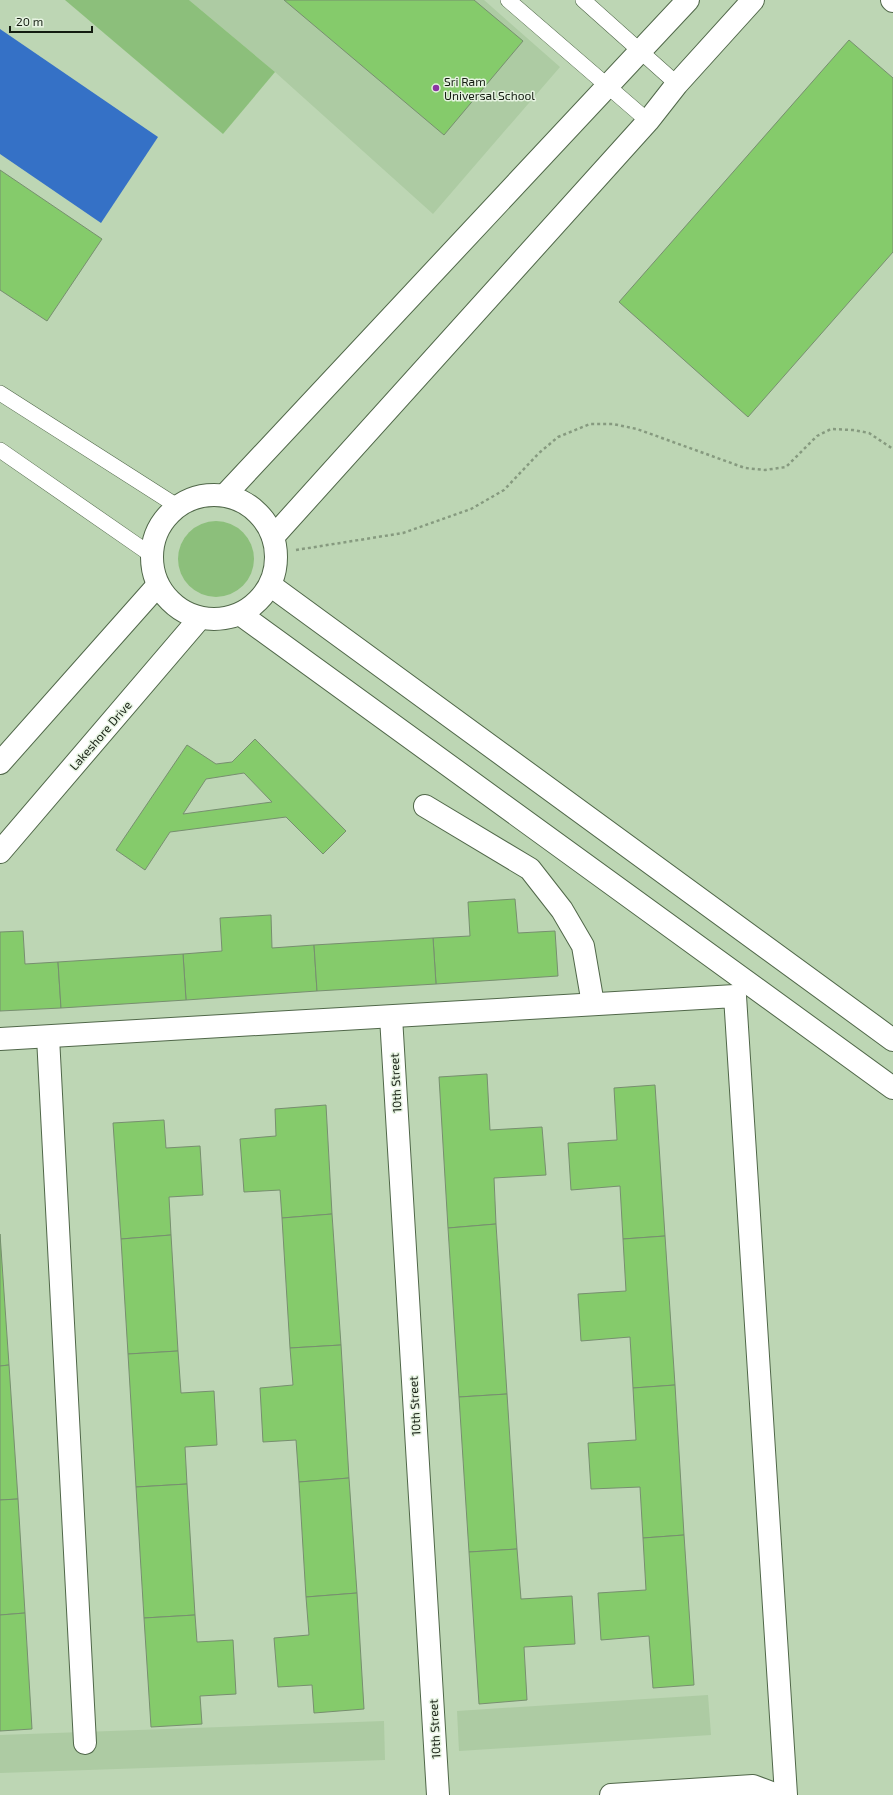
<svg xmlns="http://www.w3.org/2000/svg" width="893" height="1795" font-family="'Exo 2',sans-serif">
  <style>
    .built { fill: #adcba3 }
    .green { fill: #8cbf7b }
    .water { fill: #3571c6 }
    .building { fill: #85cb6b; stroke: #778f6f; fill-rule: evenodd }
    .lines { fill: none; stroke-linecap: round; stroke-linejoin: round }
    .lane-casing { stroke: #506749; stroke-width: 16 }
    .street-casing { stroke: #506749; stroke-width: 24 }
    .secondary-casing { stroke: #506749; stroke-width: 24 }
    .path { stroke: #869a7f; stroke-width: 2.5; stroke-dasharray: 3 3; stroke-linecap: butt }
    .lane { stroke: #fff; stroke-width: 15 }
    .street { stroke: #fff; stroke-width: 22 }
    .secondary { stroke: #fff; stroke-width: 22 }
    .poi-dot { fill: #8b35a3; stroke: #e6f3e1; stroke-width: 1.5 }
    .labels { text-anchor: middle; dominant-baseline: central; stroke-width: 3; stroke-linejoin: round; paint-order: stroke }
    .poi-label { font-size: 12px; fill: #131c10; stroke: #e6f3e1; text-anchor: start }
    .street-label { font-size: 12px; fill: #131c10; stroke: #e6f3e1 }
  </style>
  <rect width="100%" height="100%" fill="#bdd6b4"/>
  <g class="built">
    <path d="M189 0H484L560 67 433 214 275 72Z"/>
    <path d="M708 1695 711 1735 459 1751 457 1711Z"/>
    <path d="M384 1721 385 1760 0 1773V1735Z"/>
  </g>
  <g class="green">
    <path d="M65 0H189L275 72 223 134Z"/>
    <circle cx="216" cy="559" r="38"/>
  </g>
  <path class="water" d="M0 29 158 137 101 223 0 154Z"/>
  <g class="building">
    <path d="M284 0H474L523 41 444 135Z"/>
    <path d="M849 40 893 78V252L748 417 619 302Z"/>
    <path d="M0 170 102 239 47 321 0 290Z"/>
    <path d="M255 739 346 831 323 854 286 817 170 832 145 870 116 850 187 745 216 764 232 762ZM244 773 272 802 183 814 206 779Z"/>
    <path d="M515 899 518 933 555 931 558 976 436 984 433 938 470 936 468 902Z"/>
    <path d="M271 915 272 948 314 945 317 991 186 1000 183 954 222 951 220 918Z"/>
    <path d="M23 931 25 964 58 962 61 1008 0 1011V932Z"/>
    <path d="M433 938 436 984 317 991 314 945Z"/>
    <path d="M183 954 186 1000 61 1008 58 962Z"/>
    <path d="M487 1074 490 1130 542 1127 546 1175 494 1178 496 1224 448 1228 439 1077Z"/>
    <path d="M655 1085 665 1236 623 1239 620 1186 571 1190 568 1143 617 1140 614 1088Z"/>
    <path d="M326 1105 332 1214 282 1218 280 1190 244 1192 240 1139 276 1136 275 1109Z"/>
    <path d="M164 1120 166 1148 200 1146 203 1195 169 1197 171 1235 121 1239 113 1123Z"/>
    <path d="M332 1214 341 1345 290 1348 282 1218Z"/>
    <path d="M496 1224 507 1394 459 1397 448 1228Z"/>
    <path d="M0 1234 9 1365 0 1366Z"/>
    <path d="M171 1235 178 1351 128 1354 121 1239Z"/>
    <path d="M665 1236 675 1385 633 1388 630 1337 581 1341 578 1294 626 1291 623 1239Z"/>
    <path d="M341 1345 349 1478 299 1482 296 1440 263 1442 260 1388 293 1385 290 1348Z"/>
    <path d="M178 1351 181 1393 214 1391 217 1445 185 1447 187 1484 136 1487 128 1354Z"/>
    <path d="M9 1365 18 1499 0 1500V1366Z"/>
    <path d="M675 1385 684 1535 643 1538 640 1487 591 1489 588 1443 636 1440 633 1388Z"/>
    <path d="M507 1394 517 1549 469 1552 459 1397Z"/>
    <path d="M349 1478 357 1593 306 1597 299 1482Z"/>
    <path d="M187 1484 195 1615 144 1618 136 1487Z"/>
    <path d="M18 1499 25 1613 0 1615V1500Z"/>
    <path d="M684 1535 694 1685 653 1688 649 1636 601 1640 598 1593 646 1590 643 1538Z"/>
    <path d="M517 1549 521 1599 572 1596 575 1644 524 1647 527 1700 479 1704 469 1552Z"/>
    <path d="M357 1593 364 1709 314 1713 312 1685 278 1687 274 1638 309 1635 306 1597Z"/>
    <path d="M25 1613 32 1729 0 1731V1615Z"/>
    <path d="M195 1615 197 1642 233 1640 236 1694 200 1696 202 1724 151 1727 144 1618Z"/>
  </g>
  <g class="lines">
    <defs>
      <g id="lane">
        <path d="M508 0 648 121"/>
        <path d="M583 0 677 84"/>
        <path d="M0 393 177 506"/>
        <path d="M0 450 150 554"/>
      </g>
      <g id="street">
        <path d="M892 0 893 1"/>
        <path d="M270 585 893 1040"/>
        <path d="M240 614 893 1088"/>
        <path d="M425 806 530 869 562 910 583 946 593 1004"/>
        <path d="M391 1017 438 1795"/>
        <path d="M48 1037 85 1743"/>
        <path d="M0 1039 735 996 786 1795"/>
        <path d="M611 1795 753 1786 777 1795"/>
      </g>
      <g id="secondary">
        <circle cx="214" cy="557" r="62"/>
        <path d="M225 495 688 0"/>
        <path d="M273 537 648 121 677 84 753 0"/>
        <path d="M0 763 158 585"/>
        <path d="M0 852 200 618"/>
      </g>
    </defs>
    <use href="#lane" class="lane-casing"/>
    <use href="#street" class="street-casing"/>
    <use href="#secondary" class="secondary-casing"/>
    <path class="path" d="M296 550 403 533 471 509 504 490 539 453 558 437 590 424H613L637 429 745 468 765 470 786 467 817 436 831 429 853 430 869 433 893 449"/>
    <use href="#lane" class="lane"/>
    <use href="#street" class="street"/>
    <use href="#secondary" class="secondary"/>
  </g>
  <circle class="poi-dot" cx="436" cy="88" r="4"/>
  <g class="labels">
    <g class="poi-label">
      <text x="444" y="81">Sri Ram<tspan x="444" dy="14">Universal School</tspan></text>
    </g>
    <g class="street-label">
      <text transform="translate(100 735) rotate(-49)">Lakeshore Drive</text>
      <text transform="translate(395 1083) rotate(-93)">10th Street</text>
      <text transform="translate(414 1406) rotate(-93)">10th Street</text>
      <text transform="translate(434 1729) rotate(-93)">10th Street</text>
    </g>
  </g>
  <path d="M10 26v6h82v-6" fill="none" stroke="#131c10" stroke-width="2"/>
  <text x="16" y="26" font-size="12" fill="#131c10" stroke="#e6f3e1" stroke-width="3" paint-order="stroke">20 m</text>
</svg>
